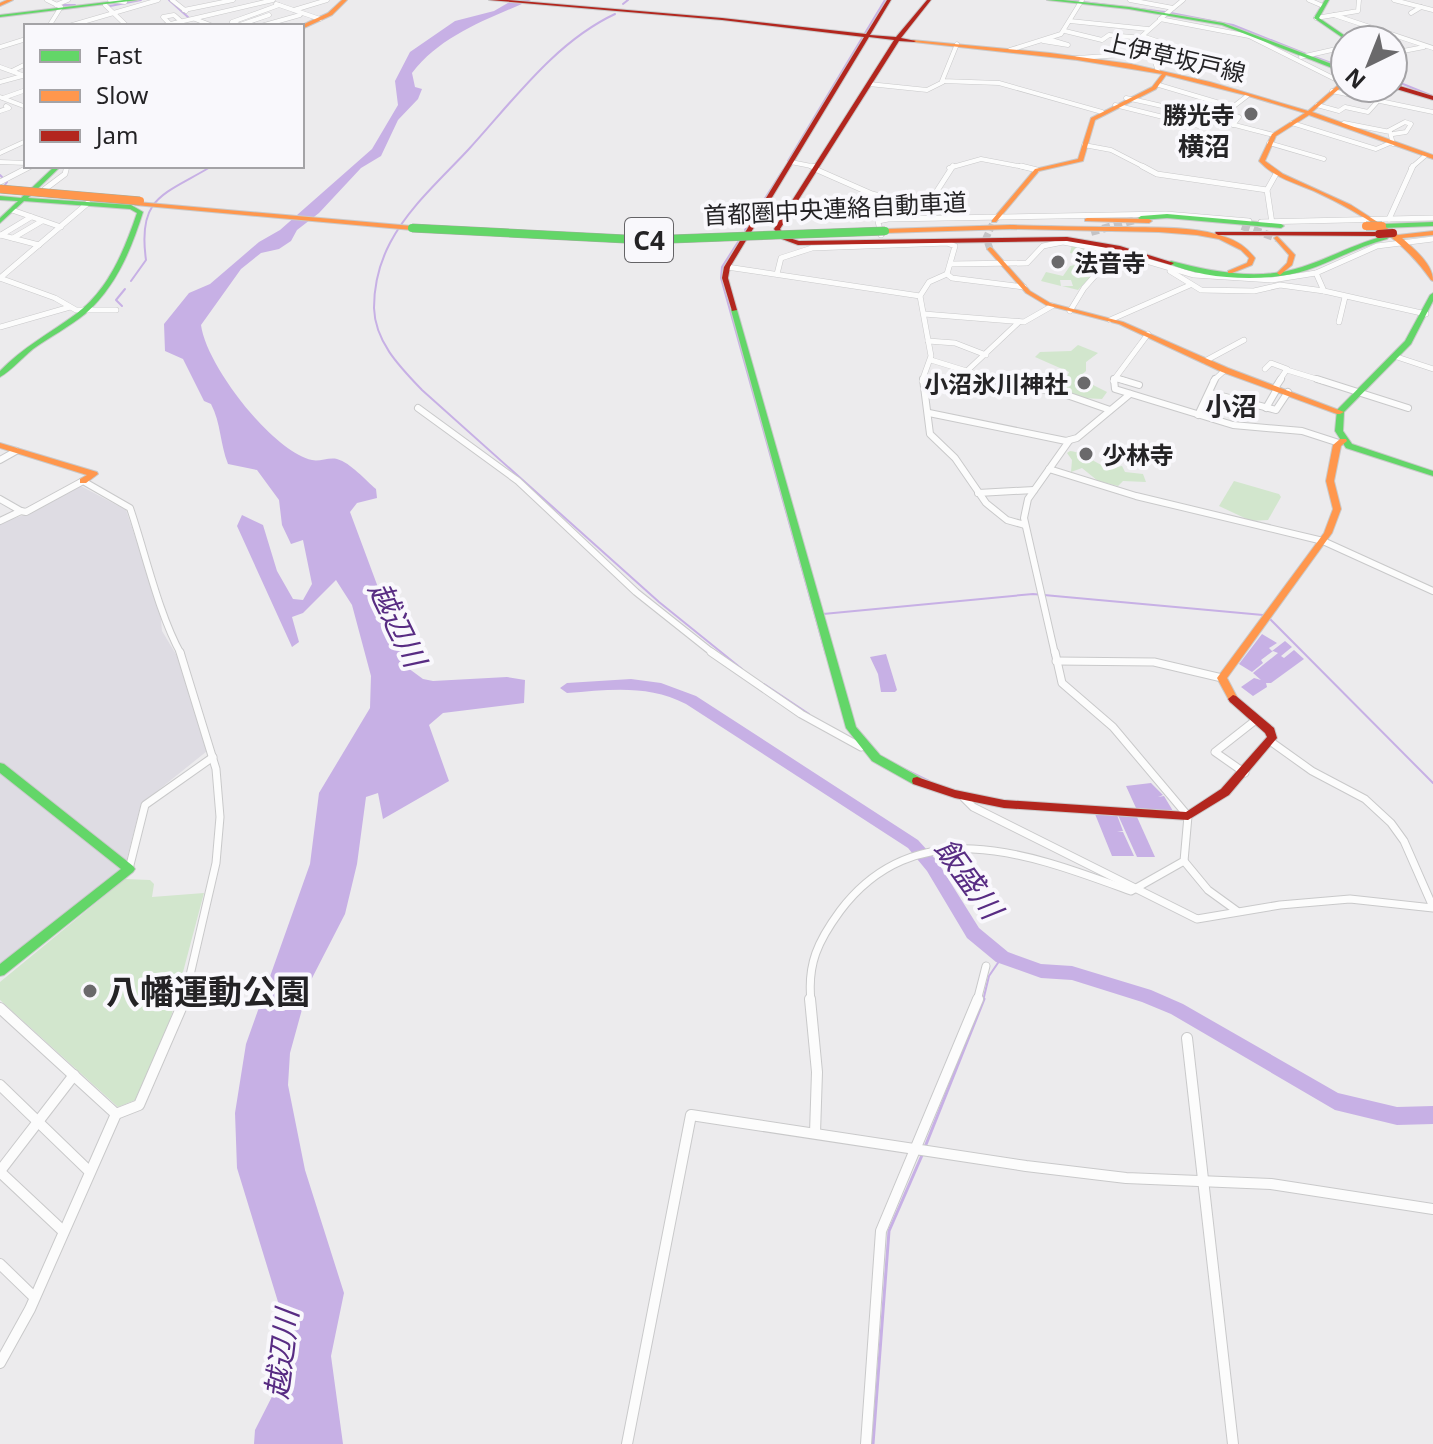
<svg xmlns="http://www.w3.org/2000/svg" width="1433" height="1444" font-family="'Noto Sans','Noto Sans JP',sans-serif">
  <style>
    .built { fill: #dedce3 }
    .green { fill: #d2e6cd }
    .water { fill: #c7b0e5 }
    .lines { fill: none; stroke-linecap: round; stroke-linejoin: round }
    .stream-far1 { stroke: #c7b0e5; stroke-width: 2 }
    .stream { stroke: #c7b0e5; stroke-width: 3 }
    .river { fill: #c7b0e5; fill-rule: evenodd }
    .secondary-tunnel { stroke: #c4c3c5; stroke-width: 7; stroke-dasharray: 7 3; stroke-linecap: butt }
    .highway-tunnel { stroke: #c4c3c5; stroke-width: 8; stroke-dasharray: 8 4; stroke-linecap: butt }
    .street-far4-casing { stroke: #c9c9ca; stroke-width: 5 }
    .street-far3-casing { stroke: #c9c9ca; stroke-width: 6 }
    .street-far2-casing { stroke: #c9c9ca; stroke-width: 8 }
    .street-far1-casing { stroke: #c9c9ca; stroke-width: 9 }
    .street-casing { stroke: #c9c9ca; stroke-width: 12 }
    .fast-casing { stroke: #c9c9ca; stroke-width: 2 }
    .slow-casing { stroke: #c9c9ca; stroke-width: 2 }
    .jam-casing { stroke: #c9c9ca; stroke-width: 2 }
    .street-far4 { stroke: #fcfcfc; stroke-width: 4 }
    .street-far3 { stroke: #fcfcfc; stroke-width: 5 }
    .street-far2 { stroke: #fcfcfc; stroke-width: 6 }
    .street-far1 { stroke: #fcfcfc; stroke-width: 7 }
    .street { stroke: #fcfcfc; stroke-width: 10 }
    .fast { fill: #63d668; fill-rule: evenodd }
    .slow { fill: #ff974d; fill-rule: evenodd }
    .jam { fill: #b3261e; fill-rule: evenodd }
    .fast-bridge-casing { stroke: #a2ac9f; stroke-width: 9; stroke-linecap: butt }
    .slow-bridge-casing { stroke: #a2ac9f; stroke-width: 9; stroke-linecap: butt }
    .jam-bridge-casing { stroke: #a2ac9f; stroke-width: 9; stroke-linecap: butt }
    .fast-bridge { stroke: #63d668; stroke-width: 8 }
    .slow-bridge { stroke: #ff974d; stroke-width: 8 }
    .jam-bridge { stroke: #b3261e; stroke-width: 8 }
    .poi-dot { fill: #6a696b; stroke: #f9f8fc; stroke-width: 3 }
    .labels { text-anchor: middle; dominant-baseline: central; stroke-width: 8; stroke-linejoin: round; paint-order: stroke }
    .far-street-label { font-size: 24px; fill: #242325; stroke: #f9f8fc }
    .far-poi-label { font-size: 24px; font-weight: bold; fill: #242325; stroke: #f9f8fc; text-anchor: end }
    .far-quarter-label { font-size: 26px; font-weight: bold; fill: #242325; stroke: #f9f8fc }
    .shield { fill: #f9f8fc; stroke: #646366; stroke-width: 2 }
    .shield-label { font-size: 26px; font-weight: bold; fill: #242325 }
    .water-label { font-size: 30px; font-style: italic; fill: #582c83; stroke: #f9f8fc }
    .near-poi-label { font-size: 34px; font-weight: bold; fill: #242325; stroke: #f9f8fc; text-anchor: start }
  </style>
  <rect width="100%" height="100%" fill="#ecebed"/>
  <path class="built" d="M79 485 126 510 160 610 162 631 180 661 207 751 141 804 125 866 0 965V523L24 515Z"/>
  <g class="green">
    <path d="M1072 245 1112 255 1078 290 1062 286H1073L1071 280H1060L1061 286 1041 281 1046 272 1063 276 1070 266 1084 263 1095 267 1098 263 1089 261 1091 257 1070 253Z"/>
    <path d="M1078 345 1098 353 1086 362V371L1077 379 1076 385 1091 384 1107 392 1102 399 1082 398 1061 391 1069 372 1035 357 1040 352 1071 351Z"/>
    <path d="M1070 451C1093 454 1098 472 1122 466L1125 472 1143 474 1146 482 1123 481 1118 486 1098 481 1082 468 1071 472 1072 460 1067 453Z"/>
    <path d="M1234 481 1279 494 1281 497 1268 520 1251 521 1219 506Z"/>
    <path d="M125 879 150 880 154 884 152 897 204 893 166 1036 138 1099 118 1107 0 1000V982Z"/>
  </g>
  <g class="water">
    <path d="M513 0H531C488 19 441 35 412 73L415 87 422 89 418 99 398 120 381 156 361 168 319 213 297 230 291 241 279 249 261 253 241 269 201 325C206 365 272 451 312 460 319 462 329 457 337 459 351 463 365 480 376 489L377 498 357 503 350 512 408 668 423 679 433 681 507 677 525 680 524 703 443 713 429 725 449 781 383 819 378 793 366 797 357 864 345 914 309 984 290 1053 288 1085 305 1170 344 1293 331 1356 343 1444H254L255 1430 287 1367 286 1328 237 1168 235 1113 246 1044 310 864 319 793 370 708 371 676 352 605 336 580 303 613 292 617 299 642 292 647 237 526 242 515 263 525 277 571 293 599 303 600 312 584 303 540 291 544 282 525 279 500 257 470 228 464C220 444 221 423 211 404L204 401 183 359 165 351 164 324 189 293 210 284 259 242 280 230 372 149 398 105 395 81 410 52 455 21 494 11Z"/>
    <path d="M1262 634 1277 643 1269 648 1272 651 1285 641 1292 647 1281 656 1284 658 1294 650 1304 659 1271 683H1266L1267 687 1253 696 1241 687 1254 678 1261 680 1253 673 1278 653 1273 651 1261 660 1263 663 1252 672 1239 664Z"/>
    <path d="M886 654 897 690 895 692H881L878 674 870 657Z"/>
    <path d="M1151 783 1163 795 1158 797 1164 796 1173 811 1136 808 1126 786Z"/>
    <path d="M1095 814 1117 815 1123 831 1117 832H1123L1134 856H1112Z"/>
    <path d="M1118 815 1137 817 1155 857H1137Z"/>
  </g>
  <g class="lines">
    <g class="stream-far1">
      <path d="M169 0 189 18"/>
      <path d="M1066 0 1165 12"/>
      <path d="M623 4 628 0"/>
      <path d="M62 5H75"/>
      <path d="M110 6 141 0"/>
      <path d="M1171 13 1233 25 1306 54"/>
      <path d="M615 14C555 42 512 102 468 150 441 179 408 208 390 243 379 264 374 285 374 308 375 342 400 367 422 390L659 602 742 669"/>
      <path d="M1312 56 1345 68"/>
      <path d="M1393 80 1433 96"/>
      <path d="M788 161 885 0"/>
      <path d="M0 175 7 182 5 185"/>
      <path d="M745 230 783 170"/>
      <path d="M738 242 722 267 721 278 826 655"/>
      <path d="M131 281 146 260C137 196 164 195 212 166"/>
      <path d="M122 306 116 300 125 289"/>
      <path d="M823 614 1033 594 1263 615"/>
      <path d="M1269 618 1433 783"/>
      <path d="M764 684 809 714"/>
      <path d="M892 763 929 781"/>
      <path d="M983 1001 989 976 1002 957"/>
    </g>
    <g class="stream">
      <path d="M925 1147 984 999"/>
      <path d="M873 1444 889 1231 923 1153"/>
    </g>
    <path class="river" d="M631 679 661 683 696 696 918 840 937 861 979 928 1008 952 1041 964 1072 966 1151 990 1183 1004 1338 1093 1397 1107 1433 1106V1124L1397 1125 1335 1110 1171 1014 1142 1002 1072 980 1041 978 996 962 967 938 927 871 908 848 686 704C647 684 609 690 567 693L560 688 567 683Z"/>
    <path class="secondary-tunnel" d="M990 249 986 238 994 221"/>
    <g class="highway-tunnel">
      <path d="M1242 226 1277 238"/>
      <path d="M1091 232 1138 219"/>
    </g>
    <defs>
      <g id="street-far4">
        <path d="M47 0 61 7 51 23 53 26"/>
        <path d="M110 0 125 2"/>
        <path d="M172 0 186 11"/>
        <path d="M1130 0 1173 8"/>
        <path d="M1309 0 1323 6"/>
        <path d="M1394 0 1433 10"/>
        <path d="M276 4 320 19"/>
        <path d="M56 5 68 0"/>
        <path d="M105 5 127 26"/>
        <path d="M184 10 233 0"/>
        <path d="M294 10 327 0"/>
        <path d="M1411 13 1421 7"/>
        <path d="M269 15 240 25 232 22 279 5"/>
        <path d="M1334 15 1433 48"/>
        <path d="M1316 18 1358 11 1359 0"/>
        <path d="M195 19 213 26"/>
        <path d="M1160 19 1249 36 1343 83"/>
        <path d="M1160 19 1183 0"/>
        <path d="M1070 21 1148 29"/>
        <path d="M170 24 163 17 174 15 182 22"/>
        <path d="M69 26 158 0"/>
        <path d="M162 26 273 0"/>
        <path d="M261 26 300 15"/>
        <path d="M1065 31 1102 40 1109 35 1143 38"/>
        <path d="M1043 41 1068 45 1048 39"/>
        <path d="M957 44 942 81 999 83 1102 112"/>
        <path d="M0 47 26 39"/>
        <path d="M1010 50 1061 34 1082 0"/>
        <path d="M1393 53 1424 47"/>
        <path d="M1301 57 1345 47"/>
        <path d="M1077 58 1152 53"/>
        <path d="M0 67 22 75"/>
        <path d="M12 71 26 64"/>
        <path d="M1158 71 1152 53 1160 42 1142 36 1160 20"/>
        <path d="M0 82 26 75"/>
        <path d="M869 84 927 90 943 82"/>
        <path d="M1159 85 1233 107"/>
        <path d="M1332 91 1433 112"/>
        <path d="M0 97 26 107"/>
        <path d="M3 98 26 90"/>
        <path d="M1126 98C1177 108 1224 123 1274 135"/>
        <path d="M1115 105 1203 127 1217 121"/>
        <path d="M1317 105 1339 111 1345 107 1368 112 1377 102"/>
        <path d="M0 111 9 108 6 106"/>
        <path d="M1292 123 1376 149 1390 143"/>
        <path d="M1344 123 1390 132 1393 144"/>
        <path d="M1233 125 1239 117 1225 113 1247 96"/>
        <path d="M1388 131 1405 122 1411 124 1406 132 1393 134"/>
        <path d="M1269 143 1324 159"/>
        <path d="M1084 145 1111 150 1146 168"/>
        <path d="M0 153 26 141"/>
        <path d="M0 162 26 163"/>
        <path d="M791 162 816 167"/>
        <path d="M27 168 31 166"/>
        <path d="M949 168 981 159 1029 168"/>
        <path d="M1411 168 1426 155"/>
      </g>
      <g id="street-far3">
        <path d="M811 166 816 167"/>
        <path d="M1021 166 1037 170"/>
        <path d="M1142 166 1157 174 1267 190"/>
        <path d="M815 169 872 194 958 216"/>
        <path d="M0 182 31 166"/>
        <path d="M45 189 65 174 67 166"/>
        <path d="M926 208 953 166"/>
        <path d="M12 210 61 227"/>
        <path d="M1389 219 1413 166"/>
        <path d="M1261 222 1433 218"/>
        <path d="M1272 223 1267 190 1276 174"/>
        <path d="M0 235 39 245"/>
        <path d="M1 235 31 217"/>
        <path d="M881 235 878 221 888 219 1166 214 1249 221"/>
        <path d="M13 238 42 221"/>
        <path d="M951 264 1027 263 1043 246 1063 242 1116 252 1194 275 1272 280 1316 273 1377 246 1433 239"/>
        <path d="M727 267 920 296"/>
        <path d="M1170 271 1201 290 1254 291 1280 285 1324 291"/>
        <path d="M1316 273 1324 291 1426 314"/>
        <path d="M777 274 781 258 812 248 947 243 955 246 947 274 952 278 1024 287"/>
        <path d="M0 278 55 298 76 310H116"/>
        <path d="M0 278 88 203"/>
        <path d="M1070 311 1084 288 1116 252"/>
        <path d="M924 314 1024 322 1052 306"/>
        <path d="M1110 320 1190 285"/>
        <path d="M1339 322 1345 297"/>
        <path d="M0 327 70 307"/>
        <path d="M928 341 955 343 986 355"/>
        <path d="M1397 357 1433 369"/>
        <path d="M931 360 999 381"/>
        <path d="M1205 361 1244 340"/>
        <path d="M1265 369 1271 363 1287 369 1279 381"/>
        <path d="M968 370 1019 322"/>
        <path d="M1287 370 1323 381"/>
        <path d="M1115 378 1126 381"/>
        <path d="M922 381 931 356 920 296 929 282 947 274"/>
        <path d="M1113 381 1148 334"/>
        <path d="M1213 381 1225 370"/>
      </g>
      <g id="street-far2">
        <path d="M923 379 930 434 955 458 986 503 1007 520 1025 525"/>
        <path d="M990 379 1064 394 1110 410"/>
        <path d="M1114 379 1115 389 1233 425 1302 431 1339 443"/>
        <path d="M1119 379 1139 385"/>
        <path d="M1317 379 1408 408"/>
        <path d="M1275 388 1281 379"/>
        <path d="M1210 393 1276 410 1288 392"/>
        <path d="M418 408 518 481 636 592 714 654"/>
        <path d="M1266 408 1277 389"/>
        <path d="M929 413 1066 441 1077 438 1130 394"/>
        <path d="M1198 415 1215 379"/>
        <path d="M0 460 16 451"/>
        <path d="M1049 469 1136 496 1323 541 1433 591"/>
        <path d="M978 493 1034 490"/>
        <path d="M0 499 21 511 0 521"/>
        <path d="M21 511 26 512 83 481 130 508C145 552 159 615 181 654"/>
        <path d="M1055 654 1024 518 1028 499 1069 441"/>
      </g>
      <g id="street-far1">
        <path d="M180 652 216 769 220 817 216 863 184 1001"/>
        <path d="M711 652 801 714 861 747"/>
        <path d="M1056 661 1154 662 1222 678"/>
        <path d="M1270 741 1312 771 1365 799 1391 823 1404 841 1433 907"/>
        <path d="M1245 773 1215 752 1257 719"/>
        <path d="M964 798 973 807 1197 919 1280 905 1350 899 1433 908"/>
        <path d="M1184 861 1208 890 1237 911"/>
        <path d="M129 869 145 805 213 757"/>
        <path d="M811 1001C807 964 818 941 840 911 917 809 1032 855 1131 891L1184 861 1188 816 1113 727 1062 683 1055 652"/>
        <path d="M977 1001 986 966"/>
      </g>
      <g id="street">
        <path d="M810 999 817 1072 815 1133"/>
        <path d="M0 1008 116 1114 30 1309 0 1363"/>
        <path d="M1187 1038 1233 1444"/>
        <path d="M0 1085 90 1172"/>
        <path d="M116 1114 139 1105 185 999"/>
        <path d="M0 1171 74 1075"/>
        <path d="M0 1172 63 1231"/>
        <path d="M0 1264 34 1297"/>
        <path d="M627 1444 691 1115 1026 1166 1126 1178 1271 1184 1433 1209"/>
        <path d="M866 1444 881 1231 978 999"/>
      </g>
      <g id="fast">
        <path d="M124 0H138L0 17V15Z"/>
        <path d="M1047 0H1063L1129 7 1223 23 1345 69V73L1222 25 1129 9Z"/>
        <path d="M1325 0H1329L1319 18 1351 40H1346L1314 18Z"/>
        <path d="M55 166H61L28 198 131 205 143 212C131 250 116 287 85 314 69 327 50 337 33 349 22 358 12 370 0 377V371C22 348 50 333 76 314 109 289 124 251 137 213L130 209 24 201 0 223V218L18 201 0 200V196L21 198Z"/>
        <path d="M1167 214 1281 224 1284 226 1281 228 1167 218 1141 220 1138 218 1141 216Z"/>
        <path d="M1433 222V226L1382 228 1379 226 1382 224Z"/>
        <path d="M1385 236 1388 238 1387 239C1359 246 1334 261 1307 270 1269 283 1203 280 1168 263L1171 261C1213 272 1259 281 1302 267 1330 258 1356 243 1385 236Z"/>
        <path d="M1433 293V301L1411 344 1344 412 1343 431 1352 444 1433 471V476L1346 448 1335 431 1337 410 1405 341 1430 295Z"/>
        <path d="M732 309 737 310 856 727 880 755 921 778 922 781 921 784H913L872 761 846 728 731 310Z"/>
        <path d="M0 763 4 764 133 866 135 869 133 872 4 975 0 976V964L121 869 0 773Z"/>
      </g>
      <g id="slow">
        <path d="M7 0H13L0 6V3Z"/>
        <path d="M342 0H347L332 15 304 28 300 26 328 13Z"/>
        <path d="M912 40 1050 53 1131 64 1210 82 1308 111 1345 79V84L1312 112 1433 155V159L1309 115 1276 136 1265 161 1283 174 1351 205 1398 235 1433 231V235L1402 238C1414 249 1433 264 1433 281L1431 280C1402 238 1360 212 1314 191 1295 183 1275 178 1260 162L1259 161 1272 134 1305 113 1245 95 1166 75 1156 89 1095 120 1083 161 1039 171 996 222H992V220L1035 169 1078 159 1091 118 1152 87 1162 74 1077 60 914 42Z"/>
        <path d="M137 202 412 226 415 228 412 230 135 205V203Z"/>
        <path d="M1087 218 1149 219 1152 221 1149 223 1085 221V219Z"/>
        <path d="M1010 225C1049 226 1088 227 1127 227 1159 228 1195 226 1225 237 1238 241 1247 248 1255 258L1252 265 1232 273H1228V271L1247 263 1249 258 1241 250 1219 239 1197 235 1159 232 1010 229 885 233 882 231 885 229Z"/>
        <path d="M1277 236 1295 255 1292 265 1280 275 1277 273 1287 263 1289 255 1274 238Z"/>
        <path d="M990 247 992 248 1030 291 1050 303 1123 322 1228 368 1344 412 1340 414H1337L1222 372 1119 324 1046 305 1026 293 988 250 987 249Z"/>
        <path d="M1340 439H1346L1347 441 1341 446 1334 481 1341 509 1332 533 1227 678 1238 699 1233 703 1230 702 1217 678 1324 533 1333 509 1326 481 1333 445Z"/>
        <path d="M0 443 97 472 98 474 86 483H80V479L87 475 0 448Z"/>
      </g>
      <g id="jam">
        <path d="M489 0H508L722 18 866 34 887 0H891L870 35 896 37 927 0H931L901 38 916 41 914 42 899 41 780 229 786 237 799 241 1067 237 1120 246 1174 263 1171 265 1119 250 1067 241 798 245 782 239 774 229 894 40 869 37 730 267 728 278 737 310 732 311 722 278 724 267 864 37 722 20Z"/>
        <path d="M1393 84 1433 96V100L1393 88Z"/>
        <path d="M1216 232H1375L1378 234 1375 236 1218 235 1215 233Z"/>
        <path d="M1233 695 1236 696 1274 728 1277 738 1229 795 1188 820 1004 808 955 798 913 784 912 781 913 778 917 777 955 790 1004 800 1186 812 1221 789 1267 737 1265 733 1230 702 1228 699Z"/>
      </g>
    </defs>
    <use href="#street-far4" class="street-far4-casing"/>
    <use href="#street-far3" class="street-far3-casing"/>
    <use href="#street-far2" class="street-far2-casing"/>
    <use href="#street-far1" class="street-far1-casing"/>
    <use href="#street" class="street-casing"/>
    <use href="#fast" class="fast-casing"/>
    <use href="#slow" class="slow-casing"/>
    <use href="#jam" class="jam-casing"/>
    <use href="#street-far4" class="street-far4"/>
    <use href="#street-far3" class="street-far3"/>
    <use href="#street-far2" class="street-far2"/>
    <use href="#street-far1" class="street-far1"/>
    <use href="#street" class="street"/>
    <use href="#fast" class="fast"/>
    <use href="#slow" class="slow"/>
    <use href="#jam" class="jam"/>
    <defs>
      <path id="fast-bridge" d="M412 228 645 240 885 231"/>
      <g id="slow-bridge">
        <path d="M0 189 140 201"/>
        <path d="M1366 226H1382"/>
      </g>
      <path id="jam-bridge" d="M1379 234 1393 233"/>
    </defs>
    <use href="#fast-bridge" class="fast-bridge-casing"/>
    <use href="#slow-bridge" class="slow-bridge-casing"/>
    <use href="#jam-bridge" class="jam-bridge-casing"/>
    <use href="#fast-bridge" class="fast-bridge"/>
    <use href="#slow-bridge" class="slow-bridge"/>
    <use href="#jam-bridge" class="jam-bridge"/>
  </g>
  <g class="poi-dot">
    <circle cx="1251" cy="114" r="8"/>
    <circle cx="1058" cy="262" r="8"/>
    <circle cx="1084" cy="383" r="8"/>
    <circle cx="1086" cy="454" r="8"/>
    <circle cx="90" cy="991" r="8"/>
  </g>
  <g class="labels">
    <g class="far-street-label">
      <text transform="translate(1175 57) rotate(13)">上伊草坂戸線</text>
      <text transform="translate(835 208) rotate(-3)">首都圏中央連絡自動車道</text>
    </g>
    <g class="far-poi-label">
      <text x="1235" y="114">勝光寺</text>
      <text x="1074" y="262" text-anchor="start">法音寺</text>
      <text x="1068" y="383">小沼氷川神社</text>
      <text x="1102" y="454" text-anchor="start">少林寺</text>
    </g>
    <g class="far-quarter-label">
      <text x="1204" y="146">横沼</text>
      <text x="1231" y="406">小沼</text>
    </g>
    <rect class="shield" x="625" y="218" width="48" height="44" rx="6"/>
    <g class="shield-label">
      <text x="649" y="240">C4</text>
    </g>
    <g class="water-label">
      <text transform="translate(398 624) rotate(64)">越辺川</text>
      <text transform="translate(969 878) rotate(54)">飯盛川</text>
      <text transform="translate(281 1354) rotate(-83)">越辺川</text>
    </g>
    <g class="near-poi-label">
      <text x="106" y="991">八幡運動公園</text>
    </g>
  </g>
  <rect x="24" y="24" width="280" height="144" fill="#f9f8fc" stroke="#a4a3a6" stroke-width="2"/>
  <rect x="40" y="50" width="40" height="12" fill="#63d668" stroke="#a4a3a6" stroke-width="2"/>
  <text x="96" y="64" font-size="24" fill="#242325">Fast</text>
  <rect x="40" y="90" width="40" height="12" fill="#ff974d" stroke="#a4a3a6" stroke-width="2"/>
  <text x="96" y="104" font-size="24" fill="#242325">Slow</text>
  <rect x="40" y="130" width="40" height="12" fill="#b3261e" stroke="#a4a3a6" stroke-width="2"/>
  <text x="96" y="144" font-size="24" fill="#242325">Jam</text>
  <g transform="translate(1369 64) rotate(223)"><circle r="38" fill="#f9f8fc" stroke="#a4a3a6" stroke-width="2"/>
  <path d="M0-6L14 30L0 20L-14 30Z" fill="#6a696b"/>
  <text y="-12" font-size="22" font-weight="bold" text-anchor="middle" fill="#242325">N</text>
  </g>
</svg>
